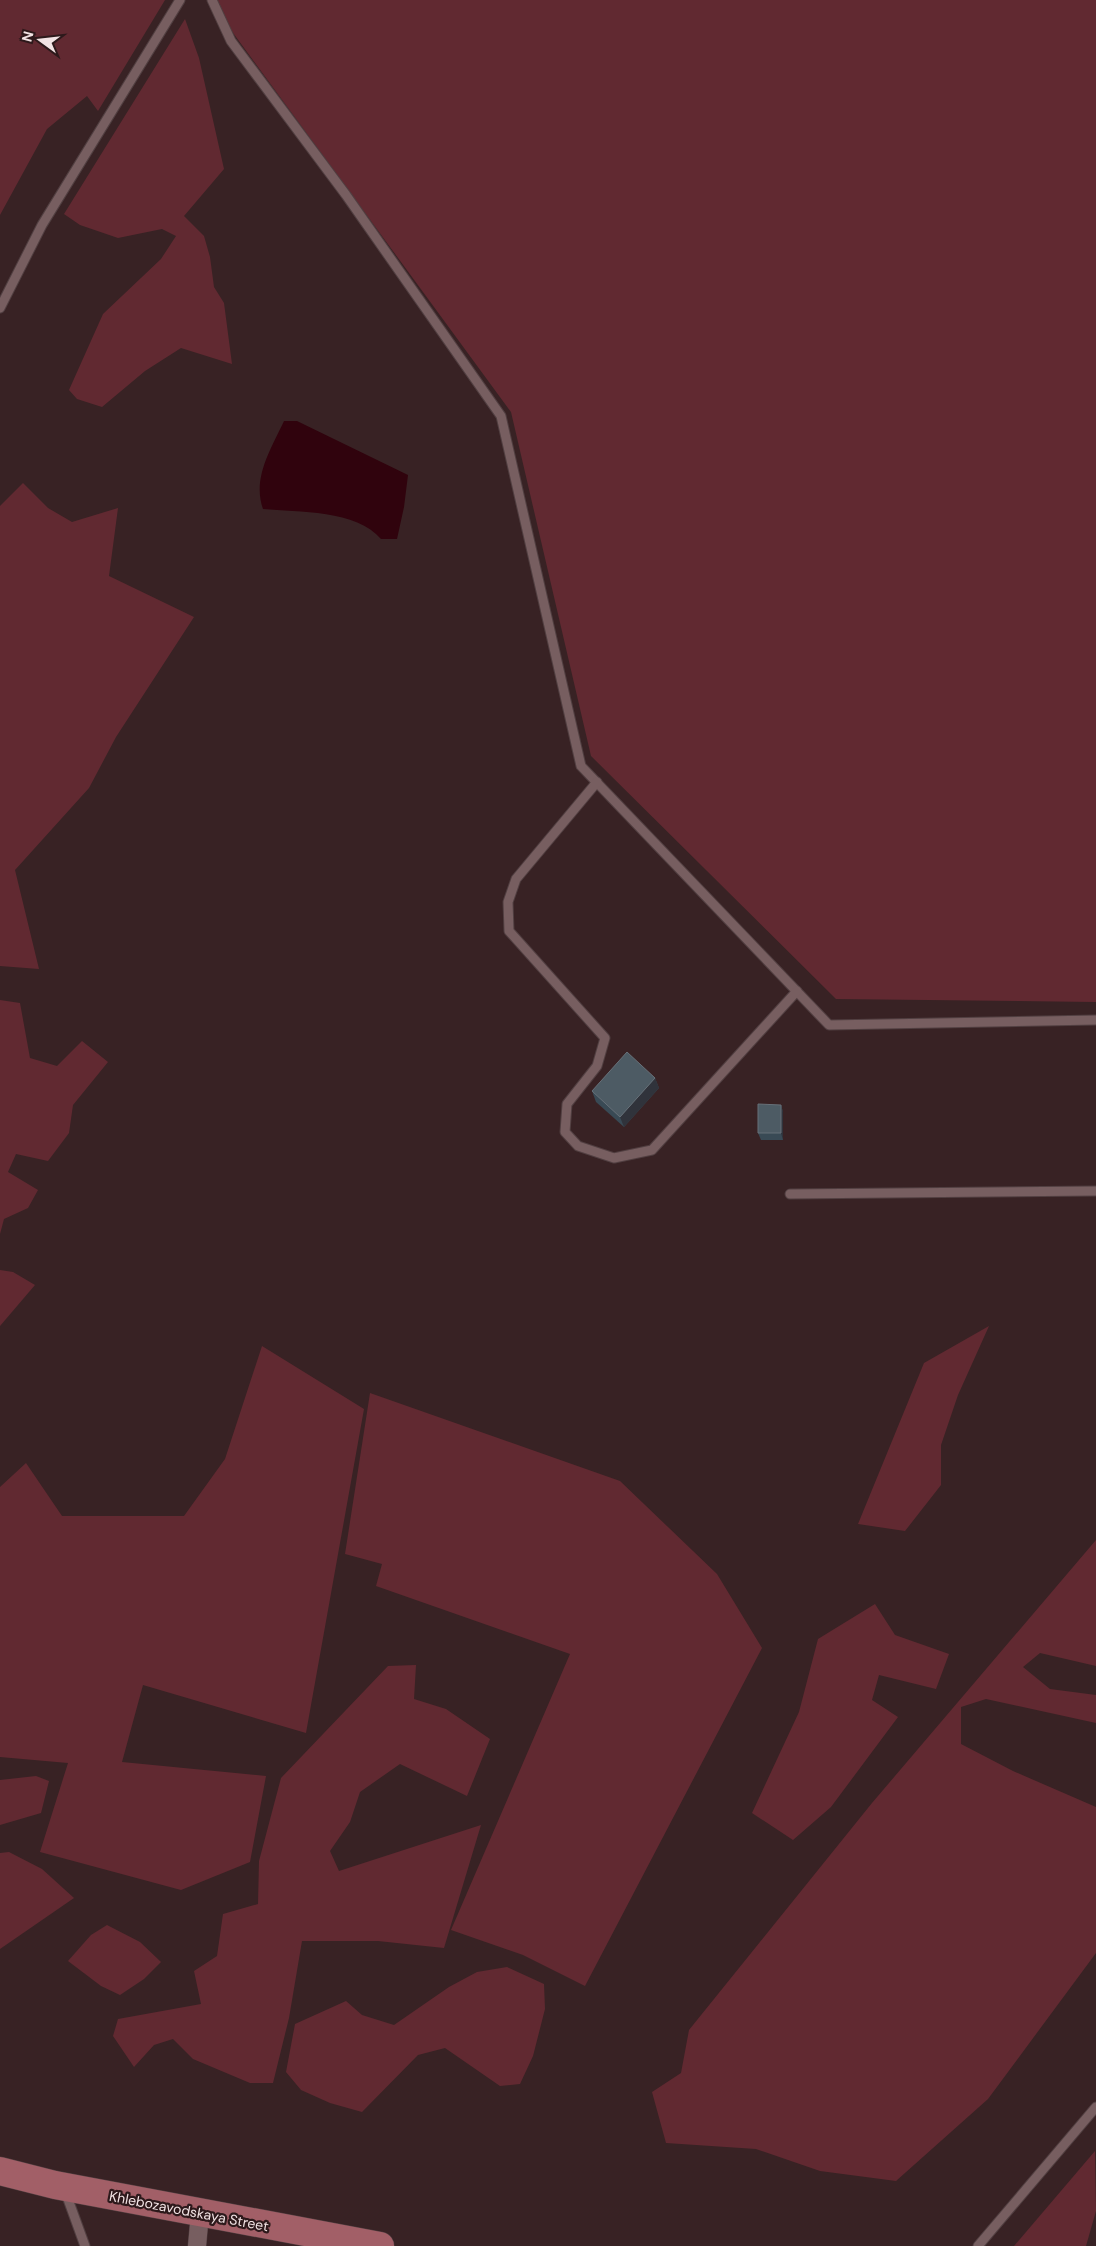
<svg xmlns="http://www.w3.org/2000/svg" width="1096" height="2246" font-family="'DM Sans',sans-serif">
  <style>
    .green { fill: #612931 }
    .water { fill: #30030d }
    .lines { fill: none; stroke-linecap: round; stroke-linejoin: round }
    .lane-casing { stroke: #513f41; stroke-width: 11 }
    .street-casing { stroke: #513f41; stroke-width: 19 }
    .primary-casing { stroke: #513f41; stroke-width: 29 }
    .lane { stroke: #775e60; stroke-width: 9 }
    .street { stroke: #775e60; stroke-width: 18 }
    .primary { stroke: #a25f67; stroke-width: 28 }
    .wall { fill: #394a55 }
    .shaded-wall { fill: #30333b }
    .building { fill: #4d5b64; stroke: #677078 }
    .labels { text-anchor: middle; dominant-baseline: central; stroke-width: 4.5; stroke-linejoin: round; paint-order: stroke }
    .street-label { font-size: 14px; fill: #f2e3e4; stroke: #2d191b }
  </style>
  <rect width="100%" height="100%" fill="#382224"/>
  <g class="green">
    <path d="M0 0H165L98 111 87 96 47 129 0 215Z"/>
    <path d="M215 0H1096V1002L836 999 591 756 511 412 217 11Z"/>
    <path d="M185 19 199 58 224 169 184 216 204 236 210 257 214 287 224 303 232 364 181 348 145 371 102 407 77 399 69 390 103 314 161 259 176 236 162 229 118 238 80 225 64 214Z"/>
    <path d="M23 483 48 508 72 522 118 508 109 576 194 617 116 737 89 788 15 870 39 969 0 966V506Z"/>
    <path d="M0 1000 20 1003 30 1058 57 1066 82 1041 108 1062 73 1105 69 1133 48 1161 16 1154 8 1172 38 1190 28 1208 4 1219 0 1234Z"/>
    <path d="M0 1270 13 1272 35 1285 0 1326Z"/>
    <path d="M989 1326 958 1395 941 1445V1485L905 1531 858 1524 924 1363Z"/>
    <path d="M262 1346 364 1409 306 1733 143 1685 122 1762 266 1776 250 1862 181 1890 40 1852 68 1763 0 1757V1487L26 1463 62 1516H184L225 1459Z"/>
    <path d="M370 1393 620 1481 717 1574 762 1648 585 1986 523 1955 451 1930 570 1654 376 1586 382 1564 345 1554Z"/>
    <path d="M1096 1540V1666L1040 1653 1023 1667 1050 1689 1096 1695V1723L986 1699 961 1707V1744L1013 1771 1096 1807V1953L988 2099 896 2181 820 2171 756 2149 666 2143 652 2092 681 2073 689 2030 872 1803Z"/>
    <path d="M875 1604 895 1635 949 1654 936 1689 879 1675 872 1700 898 1717 831 1807 793 1840 752 1813 799 1712 818 1639Z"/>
    <path d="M416 1665 414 1699 446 1709 490 1739 467 1796 400 1764 360 1792 350 1822 330 1851 339 1871 481 1825 444 1948 378 1941H302L289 2018 273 2083H250L193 2059 173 2039 154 2045 134 2067 113 2036 118 2019 201 2004 194 1971 217 1956 223 1914 258 1904 259 1861 281 1778 388 1666Z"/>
    <path d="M36 1776 49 1781 41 1813 0 1825V1780Z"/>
    <path d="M9 1852 42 1869 74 1898 0 1949V1853Z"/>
    <path d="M107 1925 140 1942 161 1962 144 1979 120 1995 101 1986 68 1961 91 1935Z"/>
    <path d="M507 1967 544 1984 545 2009 533 2056 520 2084 500 2086 445 2048 418 2055 362 2112 330 2103 301 2090 286 2072 295 2024 346 2001 362 2015 394 2025 449 1987 477 1972Z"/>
    <path d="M1095 2151 1096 2211 1086 2246H1014Z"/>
  </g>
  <path class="water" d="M284 421H297L408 475 404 507 397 539H381C357 510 298 512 263 509 252 478 271 449 284 421Z"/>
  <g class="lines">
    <defs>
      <g id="lane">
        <path d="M212 0 231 41 346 195 501 416 581 766 829 1025 1096 1020"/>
        <path d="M0 308 42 225 180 0"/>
        <path d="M597 782 516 879 508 902 509 931 605 1038 597 1066 567 1104 565 1132 578 1146 614 1158 652 1150 797 991"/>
        <path d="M790 1194 1096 1191"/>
        <path d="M65 2191 85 2246"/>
        <path d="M978 2246 1096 2107"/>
      </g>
      <path id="street" d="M197 2246 200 2213"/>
      <path id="primary" d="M0 2171 55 2185 380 2246"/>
    </defs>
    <use href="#lane" class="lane-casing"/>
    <use href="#street" class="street-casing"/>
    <use href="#primary" class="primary-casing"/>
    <use href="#lane" class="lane"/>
    <use href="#street" class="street"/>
    <use href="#primary" class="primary"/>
  </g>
  <g class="wall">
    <path d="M655 1078 659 1088 624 1127 596 1102 592 1091Z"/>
    <path d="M781 1105 783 1112V1140H761L758 1133Z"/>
  </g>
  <g class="shaded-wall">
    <path d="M655 1078 659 1088 624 1127 620 1117Z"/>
    <path d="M781 1105 783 1112V1140L781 1133Z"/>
  </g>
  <g class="building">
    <path d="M627 1052 655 1078 620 1117 592 1091Z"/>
    <path d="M758 1104 781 1105V1133H758Z"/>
  </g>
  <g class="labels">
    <g class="street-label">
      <text transform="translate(189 2211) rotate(11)">Khlebozavodskaya Street</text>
    </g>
  </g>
  <g transform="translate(40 40) rotate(285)" stroke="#2d191b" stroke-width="4" paint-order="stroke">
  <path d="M0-4L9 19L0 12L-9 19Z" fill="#f2e3e4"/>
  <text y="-8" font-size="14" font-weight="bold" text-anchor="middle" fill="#f2e3e4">N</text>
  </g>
</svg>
